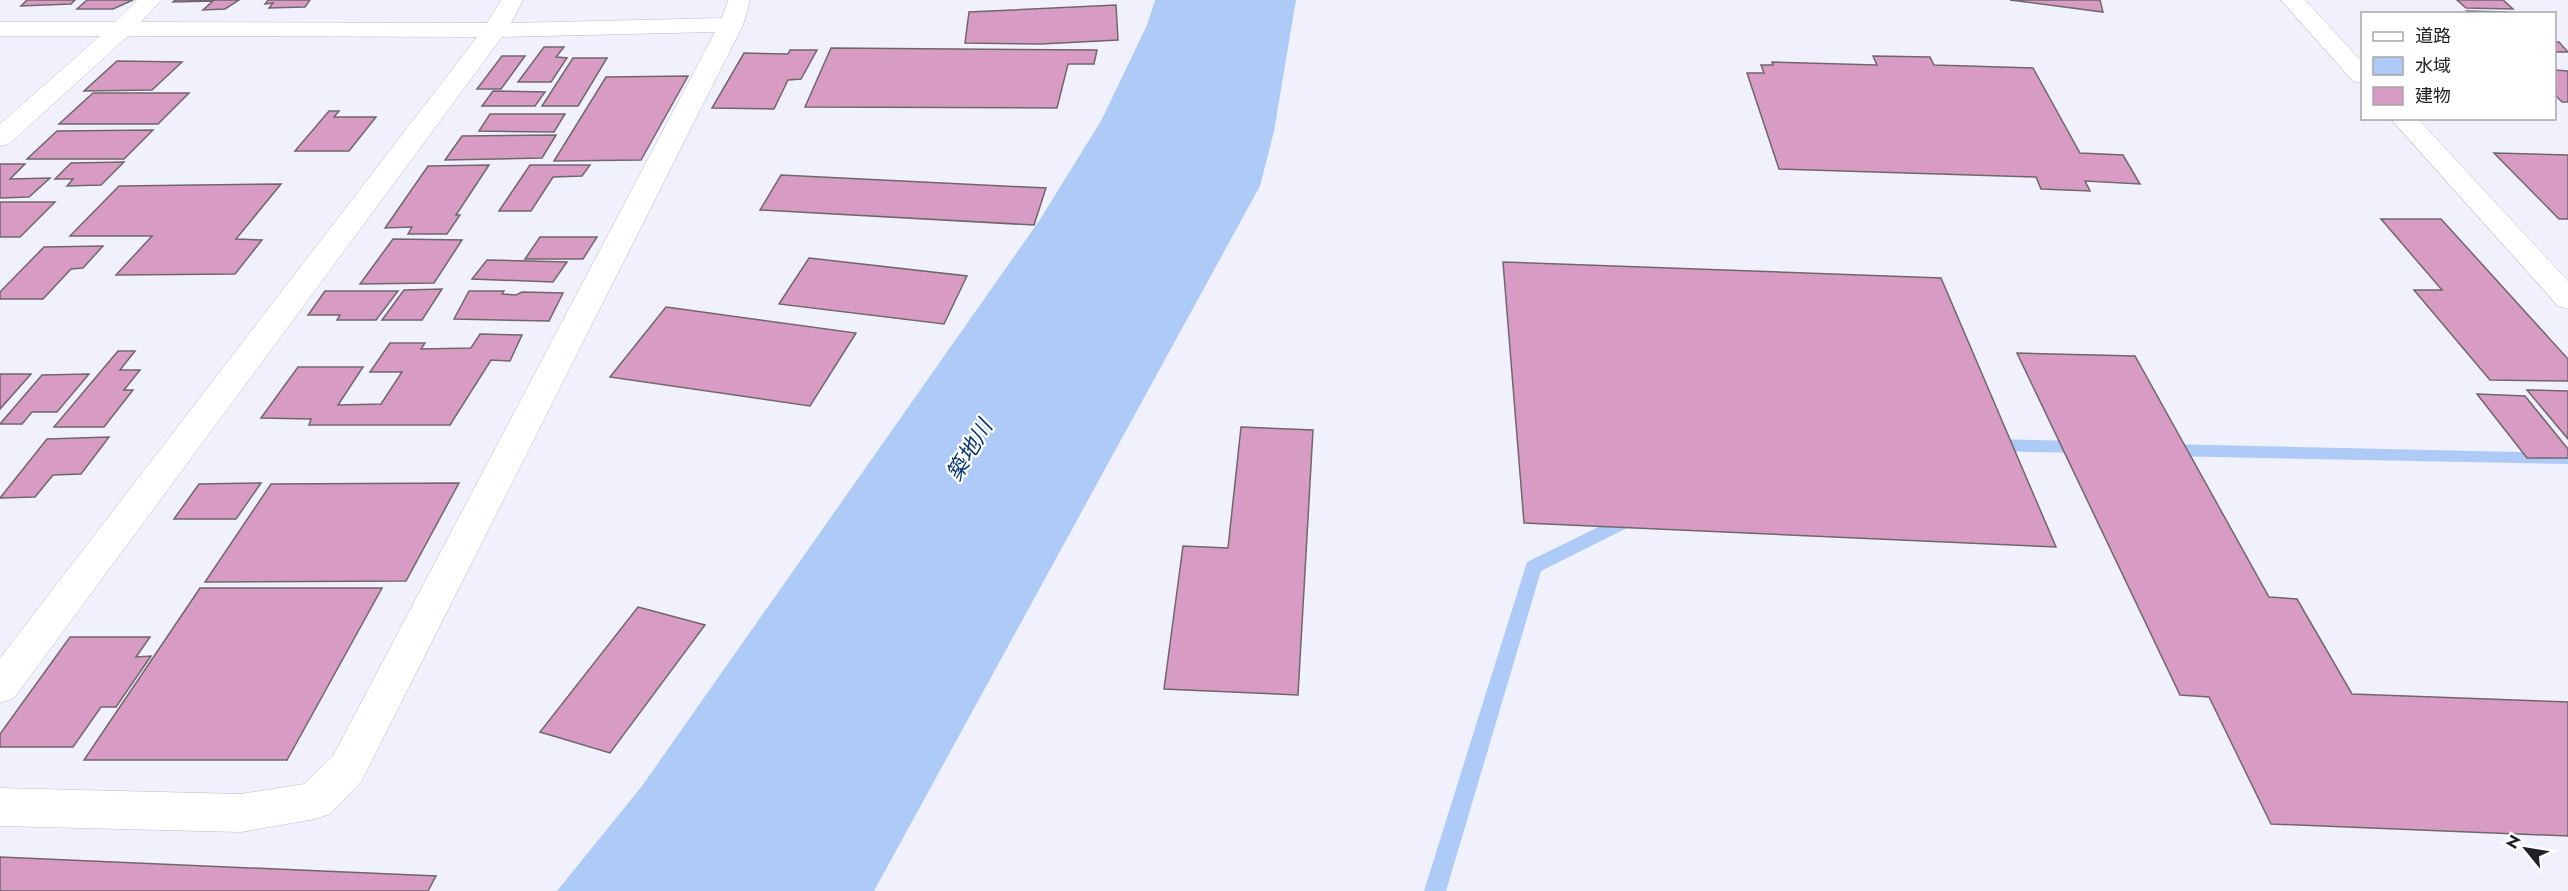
<svg xmlns="http://www.w3.org/2000/svg" width="2568" height="891" font-family="Jost,'Noto Sans JP',sans-serif">
  <style>
    .water { fill: #aecbf7 }
    .lines { fill: none; stroke-linecap: round; stroke-linejoin: round }
    .stream { fill: #aecbf7; fill-rule: evenodd }
    .building { fill: #d89cc4; stroke: #70666c; stroke-width: 1.5 }
    .minor-casing { stroke: #babac5; stroke-width: 1 }
    .minor { fill: #fff; fill-rule: evenodd }
    .labels { text-anchor: middle; dominant-baseline: central; stroke-width: 4.5; stroke-linejoin: round; paint-order: stroke }
    .water-label { font-size: 22px; font-style: italic; fill: #073372; stroke: #fff }
  </style>
  <rect width="100%" height="100%" fill="#f0f1fd"/>
  <path class="water" d="M1155 0H1296L1274 131 1260 186 874 891H557L642 786 1039 221 1101 121 1147 25Z"/>
  <g class="lines">
    <g class="stream">
      <path d="M1992 439 2083 441 2089 443 2091 447 2089 451 2083 453 1992 451 1986 449 1984 445 1986 441Z"/>
      <path d="M2166 444 2564 453 2568 454V464L2166 456 2160 454 2158 450 2160 446Z"/>
      <path d="M1633 510 1639 512 1642 517 1639 522 1541 571 1446 891H1424L1527 562Z"/>
    </g>
  </g>
  <g class="building">
    <path d="M27 0H75L71 4 21 6Z"/>
    <path d="M87 0H133L113 9H77Z"/>
    <path d="M175 0H239L225 9 203 10 213 1 173 2Z"/>
    <path d="M268 0H310L305 7 269 8 273 3 265 4Z"/>
    <path d="M2010 0H2100L2103 12Z"/>
    <path d="M2457 0H2503L2513 9 2466 8Z"/>
    <path d="M1116 5 1118 40 1041 44 965 43 969 12Z"/>
    <path d="M2467 11 2507 12 2509 14H2470Z"/>
    <path d="M2554 42H2559L2568 52H2554Z"/>
    <path d="M544 47H564L556 57 567 58 551 82H518Z"/>
    <path d="M831 48 1097 50 1094 64H1068L1057 108 805 107Z"/>
    <path d="M790 50H817L801 79 788 80 774 109 712 108 744 53 788 54Z"/>
    <path d="M502 56H525L501 89H477Z"/>
    <path d="M1873 56 1930 57 1934 65 2033 68 2080 153 2123 155 2140 184 2085 181 2090 191 2041 189 2036 177 1779 169 1747 73H1764L1761 65H1773L1772 62 1877 65Z"/>
    <path d="M573 58H607L578 106H542Z"/>
    <path d="M117 61 182 62 152 90 84 91Z"/>
    <path d="M2554 70 2568 71V102H2562L2554 94Z"/>
    <path d="M688 76 641 160 554 161 606 77Z"/>
    <path d="M493 91 545 92 535 106H482Z"/>
    <path d="M93 93H189L158 124H59Z"/>
    <path d="M329 111H339L334 117H376L349 151H295Z"/>
    <path d="M490 114H565L554 132 479 131Z"/>
    <path d="M153 130 124 159H27L57 131Z"/>
    <path d="M556 135 542 158 445 160 462 136Z"/>
    <path d="M2494 153 2568 155V219H2559Z"/>
    <path d="M124 162 101 185 67 186 73 179H55L71 163Z"/>
    <path d="M0 164H25L10 179 50 178 29 197 0 198Z"/>
    <path d="M489 165 456 215H460L447 234H408L412 227 385 228 428 166Z"/>
    <path d="M530 165H590L582 176 553 177 531 211H499Z"/>
    <path d="M781 175 1046 188 1034 225 760 210Z"/>
    <path d="M281 184 236 239 262 240 235 274 116 275 152 236H70L119 186Z"/>
    <path d="M0 202H55L20 237H0Z"/>
    <path d="M2381 219H2441L2568 359V381L2490 380 2414 290H2442Z"/>
    <path d="M540 237H597L583 259H525Z"/>
    <path d="M393 239 462 240 434 283 360 284Z"/>
    <path d="M103 246 83 268 71 269 43 299H0V292L44 247Z"/>
    <path d="M809 258 967 276 944 324 779 304Z"/>
    <path d="M487 260 567 262 553 282 472 279Z"/>
    <path d="M1503 262 1941 278 2056 547 1524 523Z"/>
    <path d="M442 289 422 320H382L404 290Z"/>
    <path d="M325 291H398L376 320H337L340 315H308Z"/>
    <path d="M469 291H504L502 294 516 295 522 292 563 293 549 321 454 319Z"/>
    <path d="M666 307 856 333 810 406 610 377Z"/>
    <path d="M480 334 522 335 510 361 491 360 450 425H309L311 419 261 418 298 367H363L338 405 381 404 402 372H370L390 343H425L421 349 471 348Z"/>
    <path d="M118 351H135L120 370H140L124 390H133L104 427H54Z"/>
    <path d="M2017 353 2135 356 2269 597 2297 599 2352 694 2568 702V836L2271 824 2209 697 2180 695Z"/>
    <path d="M0 374H31L0 409Z"/>
    <path d="M89 374 57 412H32L22 424H0L42 375Z"/>
    <path d="M2527 390 2568 391V439Z"/>
    <path d="M2477 394 2525 396 2568 449V458H2527Z"/>
    <path d="M1241 427 1313 430 1298 695 1164 689 1183 546 1228 548Z"/>
    <path d="M109 437 81 474 53 475 35 497 0 498 47 439Z"/>
    <path d="M261 483 236 519H174L199 484Z"/>
    <path d="M459 483 406 581 205 582 271 484Z"/>
    <path d="M200 588H382L287 760H84Z"/>
    <path d="M638 607 705 625 610 753 540 732Z"/>
    <path d="M70 637H150L136 657 151 656 116 707H101L73 747H0V734Z"/>
    <path d="M0 857 436 876 428 891H0Z"/>
  </g>
  <g class="lines">
    <defs>
      <g id="minor">
        <path d="M137 0H161L141 22 487 23 501 0H523L511 23 722 18 728 0H750L743 25 361 782 330 814 315 819 241 832 0 826V788L241 794 304 784 333 756 715 32 502 37 14 698 0 703V658L477 37 128 36 9 144 0 146V124L100 36H0V22H115Z"/>
        <path d="M2281 0H2305L2362 62V83L2353 81Z"/>
        <path d="M2390 118H2417L2568 281V309L2558 306Z"/>
      </g>
    </defs>
    <use href="#minor" class="minor-casing"/>
    <use href="#minor" class="minor"/>
  </g>
  <g class="labels">
    <g class="water-label">
      <text transform="translate(969 450) rotate(-59)">築地川</text>
    </g>
  </g>
  <rect x="2361" y="12" width="195" height="108" fill="#ffffff" stroke="#a6a6a8" stroke-width="1.5"/>
  <rect x="2373" y="32" width="30" height="9" fill="#ffffff" stroke="#a6a6a8" stroke-width="1.5"/>
  <text x="2415" y="42" font-size="18" fill="#212125">道路</text>
  <rect x="2373" y="57" width="30" height="18" fill="#aecbf7" stroke="#a6a6a8" stroke-width="1.5"/>
  <text x="2415" y="72" font-size="18" fill="#212125">水域</text>
  <rect x="2373" y="87" width="30" height="18" fill="#d89cc4" stroke="#a6a6a8" stroke-width="1.5"/>
  <text x="2415" y="102" font-size="18" fill="#212125">建物</text>
  <g transform="translate(2526 849) rotate(300)" stroke="#ffffff" stroke-width="4.5" paint-order="stroke">
  <path d="M0-4.5L10 22L0 15L-10 22Z" fill="#212125"/>
  <text y="-9" font-size="16" font-weight="bold" text-anchor="middle" fill="#212125">N</text>
  </g>
</svg>
